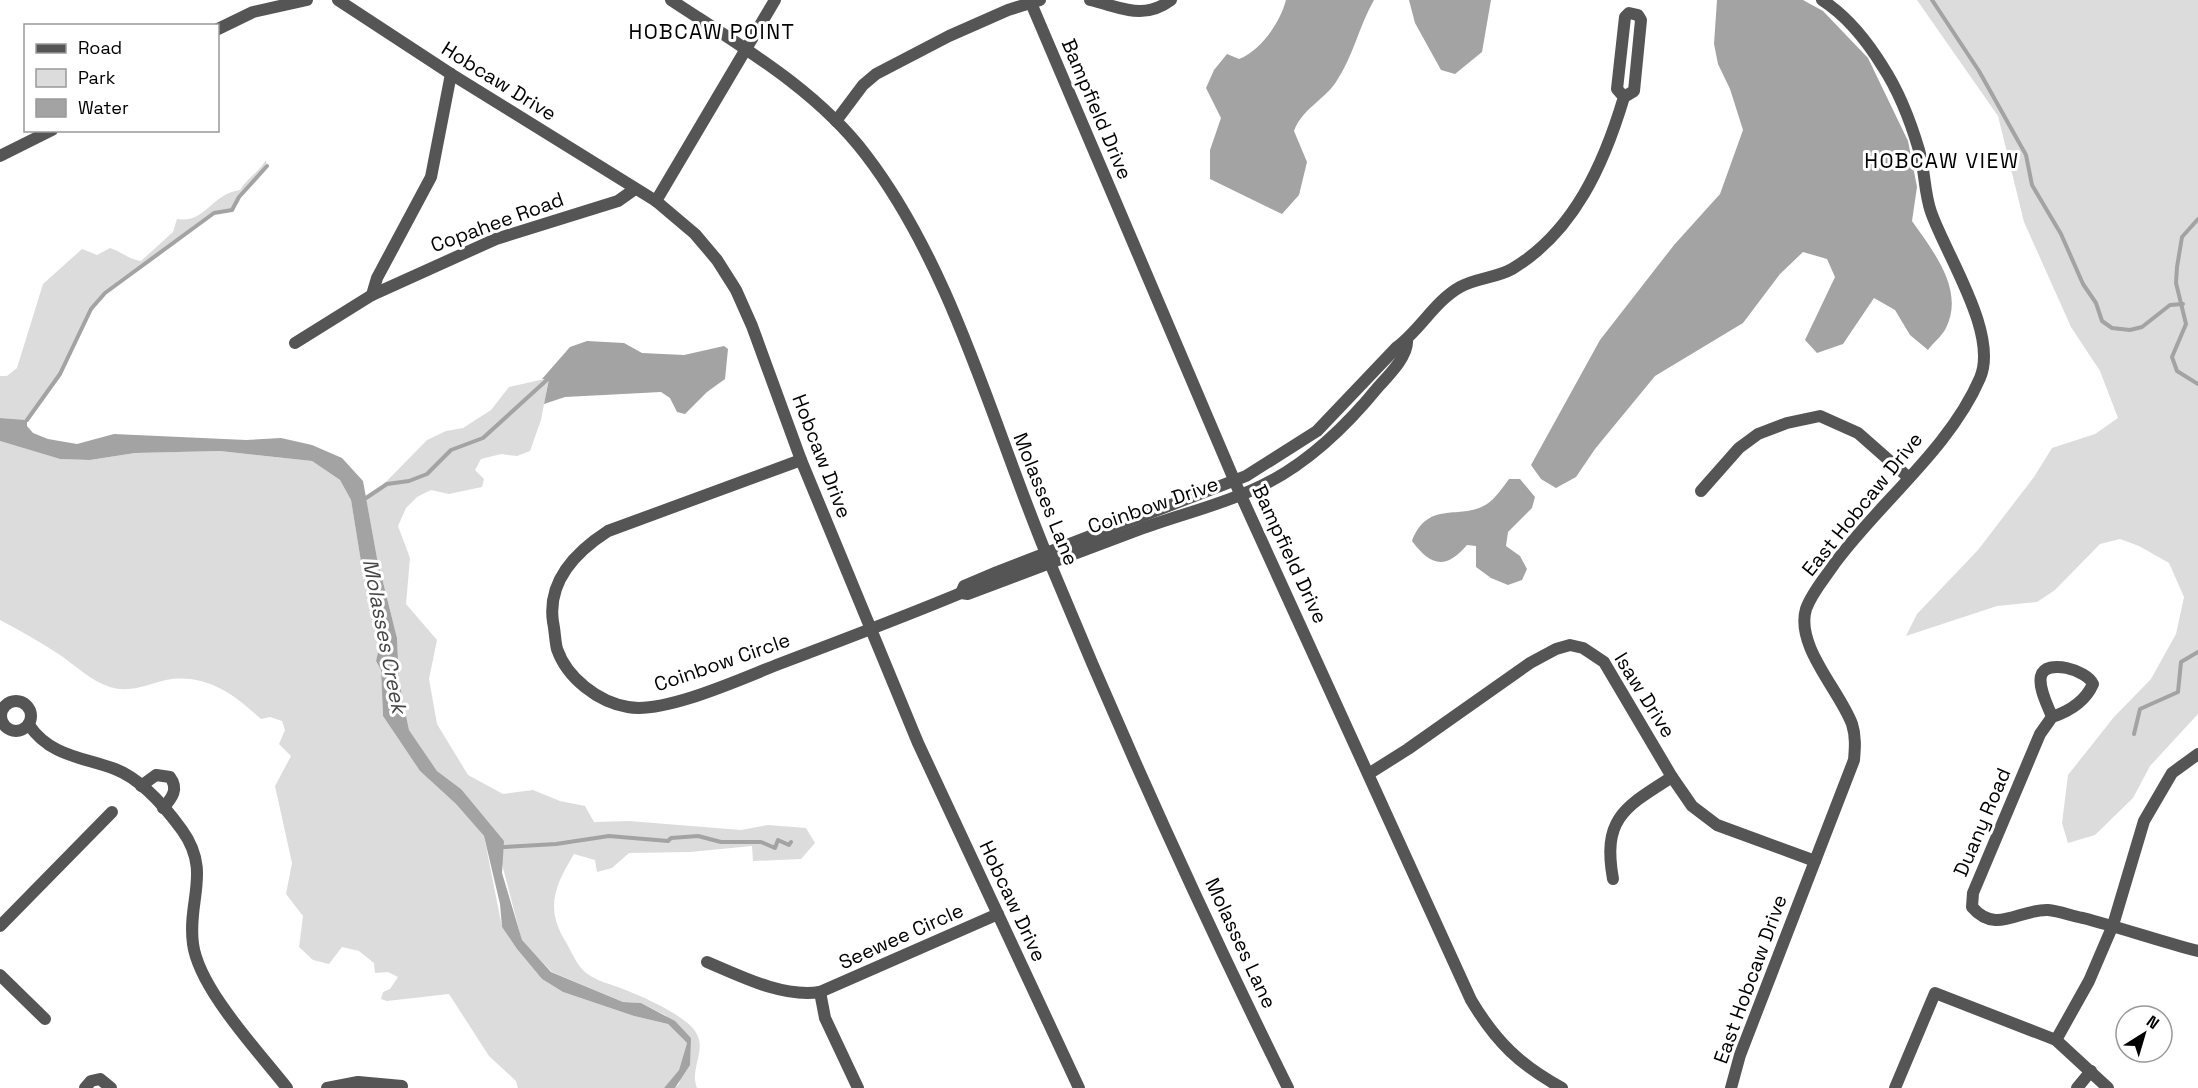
<svg xmlns="http://www.w3.org/2000/svg" width="2198" height="1088" font-family="'Space Grotesk',sans-serif">
  <style>
    .green { fill: #dcdcdc }
    .water { fill: #a3a3a3 }
    .lines { fill: none; stroke-linecap: round; stroke-linejoin: round }
    .stream { stroke: #a3a3a3; stroke-width: 4 }
    .minor { stroke: #555; stroke-width: 12 }
    .labels { text-anchor: middle; dominant-baseline: central; stroke-width: 6; stroke-linejoin: round; paint-order: stroke }
    .street-label { font-size: 20px; fill: #000; stroke: #fff }
    .neighbourhood-label { font-size: 21px; letter-spacing: 1.5px; fill: #000; stroke: #fff }
    .water-label { font-size: 21px; font-style: italic; fill: #444; stroke: #fff }
  </style>
  <rect width="100%" height="100%" fill="#fff"/>
  <g class="green">
    <path d="M1917 0H2198V714L2150 766 2133 798 2095 835 2068 843 2062 823 2068 775 2114 717 2151 679 2176 634 2184 597 2169 563 2139 546 2120 539 2100 544 2055 590 2037 602 1997 606 1906 636 1917 614 1978 550 2034 477 2052 448 2095 434 2118 418 2100 371 2071 327 2024 222 1998 116Z"/>
    <path d="M266 160 267 166C257 182 240 193 232 210L214 213 105 293 93 308 60 374 27 420 0 418V376H7L17 368 43 284 82 249 97 255 110 248C122 252 128 259 141 261L173 232 177 219C205 224 211 194 240 190 247 178 258 173 266 160Z"/>
    <path d="M549 378 541 420 530 451 517 456 501 454 481 459 475 470 484 479 482 487 449 494 431 490 417 497 406 508 398 526 410 558 406 604 437 640 429 679 437 724 468 775 503 794 533 790 560 801 585 806 594 822 629 821 741 830 768 825 806 828 815 843 801 859 753 861 752 846 690 852 629 853 612 868 597 872 595 860 574 854C556 884 545 906 564 939 570 948 575 962 583 970 593 981 615 985 628 991 646 998 685 1016 695 1031 708 1049 689 1069 697 1088H675L679 1084 691 1038 665 1015 641 1003 623 1002 552 972 522 941 502 864 475 808 461 789 437 771 409 730 399 681 397 638 377 558 366 498 381 487 427 440 446 431 463 428 491 410 509 387Z"/>
    <path d="M0 441 60 459 90 460 135 453 220 451 312 461 340 480 351 500 362 568 379 648 376 661 381 670 383 716 420 771 456 804 484 836 502 927 517 949 542 979 563 992 634 1016 668 1024 687 1043 679 1070 666 1086 664 1088H518L516 1081 489 1056 449 994 387 1001 381 999 383 992 390 989 398 977 388 972 375 973 374 963 359 951 342 947 329 964 313 960 299 947 303 916 286 894 292 863 275 786 291 756 279 744 285 730 282 721 270 717 261 719C236 696 209 675 172 679 151 682 133 694 110 687 91 681 75 665 60 655 40 642 21 631 0 620Z"/>
  </g>
  <g class="water">
    <path d="M1286 0H1374C1359 26 1353 57 1336 82 1323 101 1302 109 1294 131L1307 162 1299 195 1282 214 1210 179V150L1221 118 1206 88 1214 70 1227 54 1239 59C1261 50 1280 23 1286 0Z"/>
    <path d="M1409 0H1491L1482 52 1455 74 1441 70 1415 23Z"/>
    <path d="M1717 0H1803L1823 11 1868 58 1908 141 1917 187 1912 221C1933 251 1965 290 1946 328 1942 336 1933 343 1928 350L1910 335 1895 310 1874 298 1843 344 1817 353 1805 340 1835 277 1827 259 1803 252 1780 274 1743 323 1655 376 1595 449 1576 477 1556 488 1541 479 1531 465 1600 340 1674 245 1720 194 1743 130 1730 89 1718 64 1714 44Z"/>
    <path d="M587 341 624 343 642 353 684 355 724 346 728 349 725 379 707 392 685 414 677 412 670 398 661 392 565 397 544 404 549 379H542L570 347Z"/>
    <path d="M0 418 27 420V426L33 433 48 439 77 444 114 434 246 440 281 438 312 445 342 458 363 481 377 558 397 638 399 681 409 730 437 771 461 789 504 841 502 873 522 940 551 972 623 1002 641 1003 675 1021 691 1038 690 1065 675 1088H664L679 1070 687 1043 668 1024 634 1016 563 992 542 979 517 949 502 927 500 904 484 836 456 804 420 771 383 716 381 670 376 661 379 648 362 568 351 500 340 480 312 461 220 451 135 453 90 460 60 459 0 441Z"/>
    <path d="M1509 479H1520L1535 497 1532 508 1508 532 1506 546 1520 556 1527 569 1522 580 1508 585 1491 578 1476 567V546L1467 545C1445 571 1430 565 1412 541 1428 499 1461 521 1487 504 1496 498 1503 487 1509 479Z"/>
  </g>
  <g class="lines">
    <g class="stream">
      <path d="M1932 0 1979 71 2026 155 2032 185 2061 234 2083 284 2096 303 2102 321 2112 328 2130 330 2142 327 2170 305 2183 304"/>
      <path d="M2198 219 2182 237 2177 267 2176 283 2186 324 2172 357 2177 371 2198 384"/>
      <path d="M27 420 60 374 91 309 105 293 214 213 232 210 239 197 267 166"/>
      <path d="M366 498 387 484 409 481 427 474 451 450 483 438 549 378"/>
      <path d="M2134 734 2140 709 2178 692 2181 662 2198 652"/>
      <path d="M504 847 556 844 609 836 668 841 671 838 698 836 721 842H761L775 848 778 840 789 845 791 842"/>
    </g>
    <g class="minor">
      <path d="M338 0 451 74 656 201 695 234 717 260 736 290 752 326 801 460 918 743 1079 1088"/>
      <path d="M671 0C739 45 816 89 866 155 954 270 994 430 1050 563 1123 740 1203 916 1288 1088"/>
      <path d="M1090 0C1121 7 1143 21 1171 0"/>
      <path d="M1031 3 1238 489 1471 1000C1496 1042 1520 1065 1562 1088"/>
      <path d="M218 29 253 12 307 0"/>
      <path d="M836 121 863 85 876 74 949 36 1008 10 1040 0"/>
      <path d="M0 156 52 130"/>
      <path d="M656 201 775 0"/>
      <path d="M372 295 496 239 618 201 635 189"/>
      <path d="M295 343 372 295 377 278 431 177 451 74"/>
      <path d="M801 460 608 531C577 551 547 581 553 622 555 631 555 641 557 649 567 678 598 702 628 707 665 714 743 678 779 664 840 641 901 618 961 593L968 594C1025 573 1081 551 1138 530 1175 516 1214 507 1250 491 1301 470 1344 429 1379 386 1389 375 1408 356 1407 341"/>
      <path d="M1701 491 1739 448 1758 434 1787 423 1820 416 1858 433 1908 477"/>
      <path d="M961 593 964 586 997 572 1246 476 1317 431 1397 347C1420 330 1435 301 1460 287 1476 278 1496 278 1512 269 1574 232 1604 164 1624 97L1634 91 1641 20 1638 15 1629 13 1625 17 1617 89 1624 97"/>
      <circle cx="16" cy="716" r="15"/>
      <path d="M2052 717C2070 711 2085 702 2093 684 2087 670 2046 658 2041 676 2038 688 2048 706 2052 717L2040 734 1973 893 1972 907C1996 935 2019 909 2048 910 2059 911 2072 916 2083 918 2122 928 2159 941 2198 951"/>
      <path d="M29 725C50 756 82 757 115 769 141 779 166 808 182 830 212 872 187 900 193 944 199 989 259 1052 287 1088"/>
      <path d="M1370 773 1408 749 1530 663 1556 649 1570 645 1583 648 1604 662 1672 777 1692 806 1717 825 1815 861"/>
      <path d="M141 786 156 775 170 777C179 789 172 798 163 808"/>
      <path d="M1613 879C1602 818 1625 807 1672 777"/>
      <path d="M0 926 112 812"/>
      <path d="M707 962C740 976 783 998 820 992L998 914"/>
      <path d="M0 975 45 1019"/>
      <path d="M820 992 825 1018 858 1088"/>
      <path d="M2056 1040 2089 981 2113 925 2144 821 2172 773 2198 754"/>
      <path d="M85 1088 91 1081 100 1079 111 1088"/>
      <path d="M327 1088 358 1082 402 1086"/>
      <path d="M1731 1088 1740 1055 1854 760C1855 748 1856 736 1852 724 1840 691 1795 646 1806 609 1812 592 1825 578 1835 563 1880 502 1950 448 1980 378 1999 334 1946 255 1931 212 1924 192 1925 170 1919 150 1911 123 1898 90 1883 67 1867 41 1847 16 1822 0"/>
      <path d="M1895 1088 1935 993 2056 1040 2108 1088"/>
      <path d="M2077 1088 2091 1071"/>
    </g>
  </g>
  <g class="labels">
    <g class="street-label">
      <text transform="translate(499 81) rotate(32)">Hobcaw Drive</text>
      <text transform="translate(1097 109) rotate(67)">Bampfield Drive</text>
      <text transform="translate(497 222) rotate(-20)">Copahee Road</text>
      <text transform="translate(822 456) rotate(69)">Hobcaw Drive</text>
      <text transform="translate(1046 499) rotate(68)">Molasses Lane</text>
      <text transform="translate(1862 504) rotate(-51)">East Hobcaw Drive</text>
      <text transform="translate(1153 505) rotate(-19)">Coinbow Drive</text>
      <text transform="translate(1290 554) rotate(65)">Bampfield Drive</text>
      <text transform="translate(722 662) rotate(-19)">Coinbow Circle</text>
      <text transform="translate(1645 695) rotate(58)">Isaw Drive</text>
      <text transform="translate(1982 822) rotate(-67)">Duany Road</text>
      <text transform="translate(1013 901) rotate(65)">Hobcaw Drive</text>
      <text transform="translate(901 936) rotate(-24)">Seewee Circle</text>
      <text transform="translate(1241 943) rotate(65)">Molasses Lane</text>
      <text transform="translate(1750 979) rotate(-70)">East Hobcaw Drive</text>
    </g>
    <g class="neighbourhood-label">
      <text x="712" y="31">HOBCAW POINT</text>
      <text x="1942" y="160">HOBCAW VIEW</text>
    </g>
    <g class="water-label">
      <text transform="translate(385 636) rotate(79)">Molasses Creek</text>
    </g>
  </g>
  <rect x="24" y="24" width="195" height="108" fill="#ffffff" stroke="#999999" stroke-width="1.5"/>
  <rect x="36" y="44" width="30" height="9" fill="#555555" stroke="#999999" stroke-width="1.5"/>
  <text x="78" y="54" font-size="18" fill="#000000">Road</text>
  <rect x="36" y="69" width="30" height="18" fill="#dcdcdc" stroke="#999999" stroke-width="1.5"/>
  <text x="78" y="84" font-size="18" fill="#000000">Park</text>
  <rect x="36" y="99" width="30" height="18" fill="#a3a3a3" stroke="#999999" stroke-width="1.5"/>
  <text x="78" y="114" font-size="18" fill="#000000">Water</text>
  <g transform="translate(2144 1034) rotate(37)"><circle r="28" fill="#ffffff" stroke="#999999" stroke-width="1.5"/>
  <path d="M0-4.5L10 22L0 15L-10 22Z" fill="#000000"/>
  <text y="-9" font-size="16" font-weight="bold" text-anchor="middle" fill="#000000">N</text>
  </g>
</svg>
